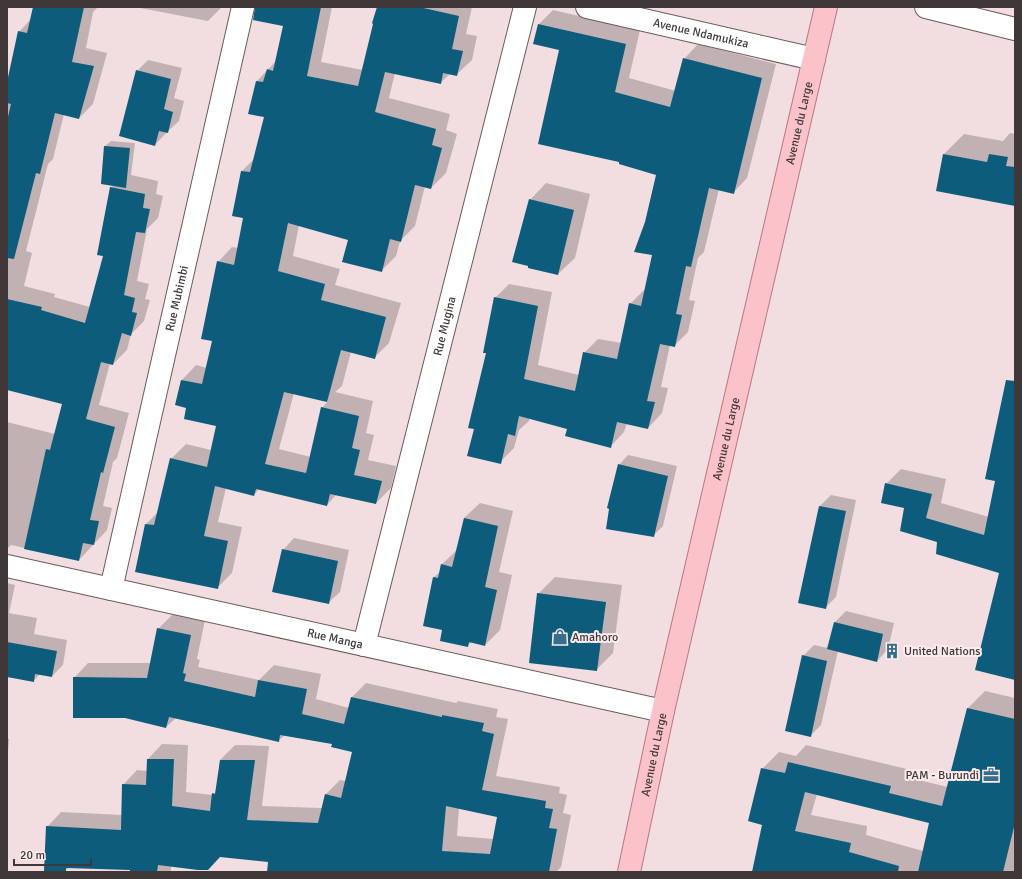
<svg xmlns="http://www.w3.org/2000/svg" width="1022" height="879" font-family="Signika,sans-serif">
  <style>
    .shadow { fill: #0003; fill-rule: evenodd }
    .building { fill: #0d5c7b; fill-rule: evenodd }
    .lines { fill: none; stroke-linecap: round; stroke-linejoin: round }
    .minor-casing { stroke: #6b5a5c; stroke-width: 24 }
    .major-casing { stroke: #b97780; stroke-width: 24 }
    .minor { stroke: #fff; stroke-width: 22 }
    .major { stroke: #fcc2ca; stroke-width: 22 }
    .labels { text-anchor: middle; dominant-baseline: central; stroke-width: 4; stroke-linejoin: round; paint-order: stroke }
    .street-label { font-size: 12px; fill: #403838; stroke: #fdecee }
    .poi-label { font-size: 12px; fill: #403838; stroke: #fdecee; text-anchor: start }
  </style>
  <rect width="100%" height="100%" fill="#f2dee0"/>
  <g class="shadow">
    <path d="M34 7H98L93 12 86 48 107 53 93 104 79 118 64 114 53 159 48 164 26 251 32 253 24 286 55 294 54 297 90 307 104 255 111 188 114 185 105 146 111 141 135 143 131 175 158 181 156 194 163 196 158 218 147 229 137 281 149 284 145 299 150 300 144 321 131 334 127 350 113 364 110 363 99 405 129 413 117 458 113 462 103 506 112 508 107 530 79 560 11 545 7 549V422L55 434 63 403 7 389V87L19 32 31 19Z"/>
    <path d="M135 7H222L208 21Z"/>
    <path d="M275 7H332L321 62 363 70 378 7H472L466 34 477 36 472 60 457 74 451 73 440 83 395 73 389 98 450 114 446 130 457 134 446 173 431 188 425 186 415 226 400 241 396 256 382 270 349 239 299 225 293 256 340 269 335 285 401 303 389 343 374 358 351 352 342 386 335 392 373 401 366 433 374 435 368 460 396 466 391 488 376 503 337 494 327 505 259 489 254 495 226 488 218 522 242 527 232 573 217 588 136 571 146 524 158 512 171 459 186 444 211 450 217 425 187 407 177 404 182 380 196 365 207 368 213 341 218 262 232 247 238 248 245 218 233 216 242 171 255 158 265 117 249 113 257 81 276 61 284 26ZM294 393 328 401 322 408 311 457 279 449Z"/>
    <path d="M553 10 640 30 629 78 676 91 684 59 698 44 776 64 747 178 733 193 719 189 704 252 698 258 689 300 695 301 688 332 674 346 670 345 661 387 668 388 662 413 648 428 627 423 624 432 610 447 568 428 529 418V421L519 430 514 448 500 462 475 428 495 298 509 284 552 292 538 365 579 375 584 353 598 339 622 343 630 304 644 290H646L653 255 646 222 657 174 561 49 539 24Z"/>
    <path d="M148 60 182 68 174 98 184 101 179 121 167 132 155 145 137 71Z"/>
    <path d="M1010 133 1015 134V205L944 154 964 134 1003 141Z"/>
    <path d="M546 183 590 194 575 258 558 274 530 200Z"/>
    <path d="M1015 384V679L1000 572 938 541 906 508 886 484 901 469 946 479 941 503 989 517Z"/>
    <path d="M628 455 677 466 663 526 653 536 619 465Z"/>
    <path d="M831 495 856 500 836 597 825 608 800 603 820 506Z"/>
    <path d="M480 503 513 511 499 572 512 575 500 630 485 645 472 642 467 646 444 629 434 577 440 572 441 565 457 550 464 518Z"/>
    <path d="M294 538 349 550 340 592 328 603 283 550Z"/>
    <path d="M555 577 622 585 613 653 596 670 538 594Z"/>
    <path d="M7 583 15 585 9 613 37 618 34 634 67 640 63 665 52 676 40 674 33 681 7 676Z"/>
    <path d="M846 611 894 623 888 649 877 661 838 651 821 725 810 736 803 656 814 645 828 648 835 622Z"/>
    <path d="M173 614 205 620 197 659 200 660 198 667 259 680 274 665 321 674 316 699 349 708 352 697 366 683 456 703 458 701 498 709 496 717 508 719 496 776 560 787 559 793 567 795 563 813 571 815 561 867 556 872H268L269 861 220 856 171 866V872H131V869L69 867 65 871 47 827 61 812 122 815 123 785 137 770 147 771 148 759 162 744 188 745 186 792 213 795 217 790 220 760 235 745 269 746 262 806 322 808 325 795 340 780 346 781 353 751 333 744 285 735 278 741 176 718 166 727 74 678 88 663H151L158 629ZM459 808 498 816 494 839 457 836Z"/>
    <path d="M985 691 1015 698V872H753L763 824 762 769 779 752 796 756 806 745 907 769 906 777 948 787 968 708ZM817 794 930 822 923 851 866 835 867 826 811 815Z"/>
    <path d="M7 739H9L7 766Z"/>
  </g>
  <g class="building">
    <path d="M33 7H84L72 62 94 66 79 119 55 113 40 174 36 173 14 259 7 258V121L11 104 7 103V82L18 31 27 33Z"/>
    <path d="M255 7H321L307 76 358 86 373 24 372 23 377 7H419L459 16 452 49 463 51 457 76 443 73 441 84 385 72 375 112 436 129 432 145 442 148 431 189 415 185 401 242 390 239 382 272 342 262 348 240 288 223 278 271 325 284 321 300 386 317 375 359 341 350 327 402 284 392 265 464 306 473 321 407 359 416 352 448 360 450 354 475 382 481 376 504 330 494 327 506 256 489 254 496 215 486 204 536 228 541 218 589 135 572 145 524 154 525 170 458 207 467 216 426 184 419 186 408 175 405 181 380 202 384 212 341 201 339 217 261 234 265 243 218 232 216 241 171 250 172 264 117 248 114 256 81 263 82 267 69 273 71 283 26 253 20Z"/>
    <path d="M538 24 626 44 615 92 670 107 683 58 762 78 734 194 709 188 691 267 686 266 676 314 682 315 675 347 660 344 647 401 655 402 648 429 617 422 611 448 565 436 567 429 519 416 515 436 508 434 501 464 467 456 474 429 468 428 486 353H483L494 297 538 306 524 379 575 391 583 352 617 359 629 303 641 306 652 255 634 252 645 222 656 175 619 164V162L538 144 559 50 533 44Z"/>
    <path d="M136 70 171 79 164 109 173 112 168 133 159 131 155 146 119 136Z"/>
    <path d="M104 146 130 148 126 188 101 184Z"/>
    <path d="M943 154 987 162 989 154 1008 157 1006 166 1015 167V206L936 191Z"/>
    <path d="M110 187 145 194 143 208 150 209 145 233 136 232 124 295 135 298 132 312 137 313 131 336 122 333 113 365 101 362 86 419 115 427 103 473 101 472 90 520 99 521 94 545 83 543 79 561 24 549 46 449 50 450 62 404 7 390V299L42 307 41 310 85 323 103 256 97 255Z"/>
    <path d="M529 199 574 210 558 275 528 268V266L512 262Z"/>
    <path d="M1006 380 1015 381V680L975 670 999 573 936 554 937 542 900 531 904 508 881 503 885 483 932 494 926 518 984 535 995 481 985 479Z"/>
    <path d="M618 464 668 476 654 537 606 529 609 509 607 508Z"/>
    <path d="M819 506 846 511 826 609 798 603Z"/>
    <path d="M464 518 498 526 485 587 497 590 485 646 469 642 468 647 440 641 442 630 423 626 433 577 438 578 441 564 452 567Z"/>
    <path d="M282 549 338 561 329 604 272 592Z"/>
    <path d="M537 593 606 602 597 671 529 663Z"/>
    <path d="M834 622 883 634 877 662 827 649Z"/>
    <path d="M157 628 191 635 183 673 186 674 184 681 255 697 258 680 307 689 302 714 344 724 351 697 442 717V715L484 723 482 731 494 734 482 790 546 801 545 808 553 809 549 828 557 829 549 872H267L268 862 220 857 208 870H198L158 865 157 872H130V870L66 868V872L44 871 46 826 121 830 122 784 146 785 147 759H174L172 806 210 811 212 793 215 794 220 760H255L247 820 318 823 325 794 341 798 352 752 331 747 332 744 280 735 279 742 169 717 166 728 125 718H73V677L147 678ZM446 806 497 817 490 854 442 851Z"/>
    <path d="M7 642 57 651 52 677 35 674 34 682 7 677Z"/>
    <path d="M802 655 827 661 811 737 785 731Z"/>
    <path d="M967 708 1015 719V823L1003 872H918L929 823 805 792 795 831 851 843 849 852 899 866 898 872H752L762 825 748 821 761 768 785 773 788 762 891 786 889 793 942 806Z"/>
  </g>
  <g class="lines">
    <defs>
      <g id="minor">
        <path id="s1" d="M587 7 814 59"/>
        <path d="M926 7 1015 29"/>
        <path id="s2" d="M7 566 663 711"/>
        <path id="s3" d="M111 589 243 7"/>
        <path id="s4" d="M364 645 525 7"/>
      </g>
      <g id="major">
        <path id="s5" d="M629 872 663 711 826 7"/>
      </g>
    </defs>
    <use href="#minor" class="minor-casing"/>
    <use href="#major" class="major-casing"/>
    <use href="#minor" class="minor"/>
    <use href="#major" class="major"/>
  </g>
  <defs>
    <symbol id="shop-bare" viewBox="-9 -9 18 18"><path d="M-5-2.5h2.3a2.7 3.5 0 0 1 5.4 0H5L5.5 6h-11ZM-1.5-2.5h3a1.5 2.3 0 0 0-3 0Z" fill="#376e89" stroke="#fdecee" stroke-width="2.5" paint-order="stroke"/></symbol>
    <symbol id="building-bare" viewBox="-9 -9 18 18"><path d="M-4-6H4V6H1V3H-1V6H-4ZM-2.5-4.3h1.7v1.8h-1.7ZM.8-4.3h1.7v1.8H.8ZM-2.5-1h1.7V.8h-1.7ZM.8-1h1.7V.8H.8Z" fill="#376e89" stroke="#fdecee" stroke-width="2.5" paint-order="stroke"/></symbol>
    <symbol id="office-bare" viewBox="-9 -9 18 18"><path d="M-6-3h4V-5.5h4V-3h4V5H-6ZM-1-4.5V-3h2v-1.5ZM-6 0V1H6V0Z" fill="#376e89" stroke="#fdecee" stroke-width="2.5" paint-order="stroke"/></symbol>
  </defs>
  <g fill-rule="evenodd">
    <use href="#shop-bare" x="549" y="626" width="22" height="22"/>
    <use href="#building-bare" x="881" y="640" width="22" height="22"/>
    <use href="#office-bare" x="980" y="764" width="22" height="22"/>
  </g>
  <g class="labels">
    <g class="street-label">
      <text stroke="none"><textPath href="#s1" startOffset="117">Avenue Ndamukiza</textPath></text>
      <text stroke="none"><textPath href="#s5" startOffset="768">Avenue du Large</textPath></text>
      <text stroke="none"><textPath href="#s3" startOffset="298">Rue Mubimbi</textPath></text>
      <text stroke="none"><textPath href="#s4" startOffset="329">Rue Mugina</textPath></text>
      <text stroke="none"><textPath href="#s5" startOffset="444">Avenue du Large</textPath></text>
      <text stroke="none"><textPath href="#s2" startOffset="336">Rue Manga</textPath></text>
      <text stroke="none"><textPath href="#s5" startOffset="120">Avenue du Large</textPath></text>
    </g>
    <g class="poi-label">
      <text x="572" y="637">Amahoro</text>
      <text x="904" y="651">United Nations</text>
      <text x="979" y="775" text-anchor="end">PAM - Burundi</text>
    </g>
  </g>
  <rect width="1022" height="879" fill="none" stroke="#403838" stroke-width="16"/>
  <path d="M14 859v6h77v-6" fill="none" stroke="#403838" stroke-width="2"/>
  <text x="20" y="859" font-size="12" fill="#403838" stroke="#fdecee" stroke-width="3" paint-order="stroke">20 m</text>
</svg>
